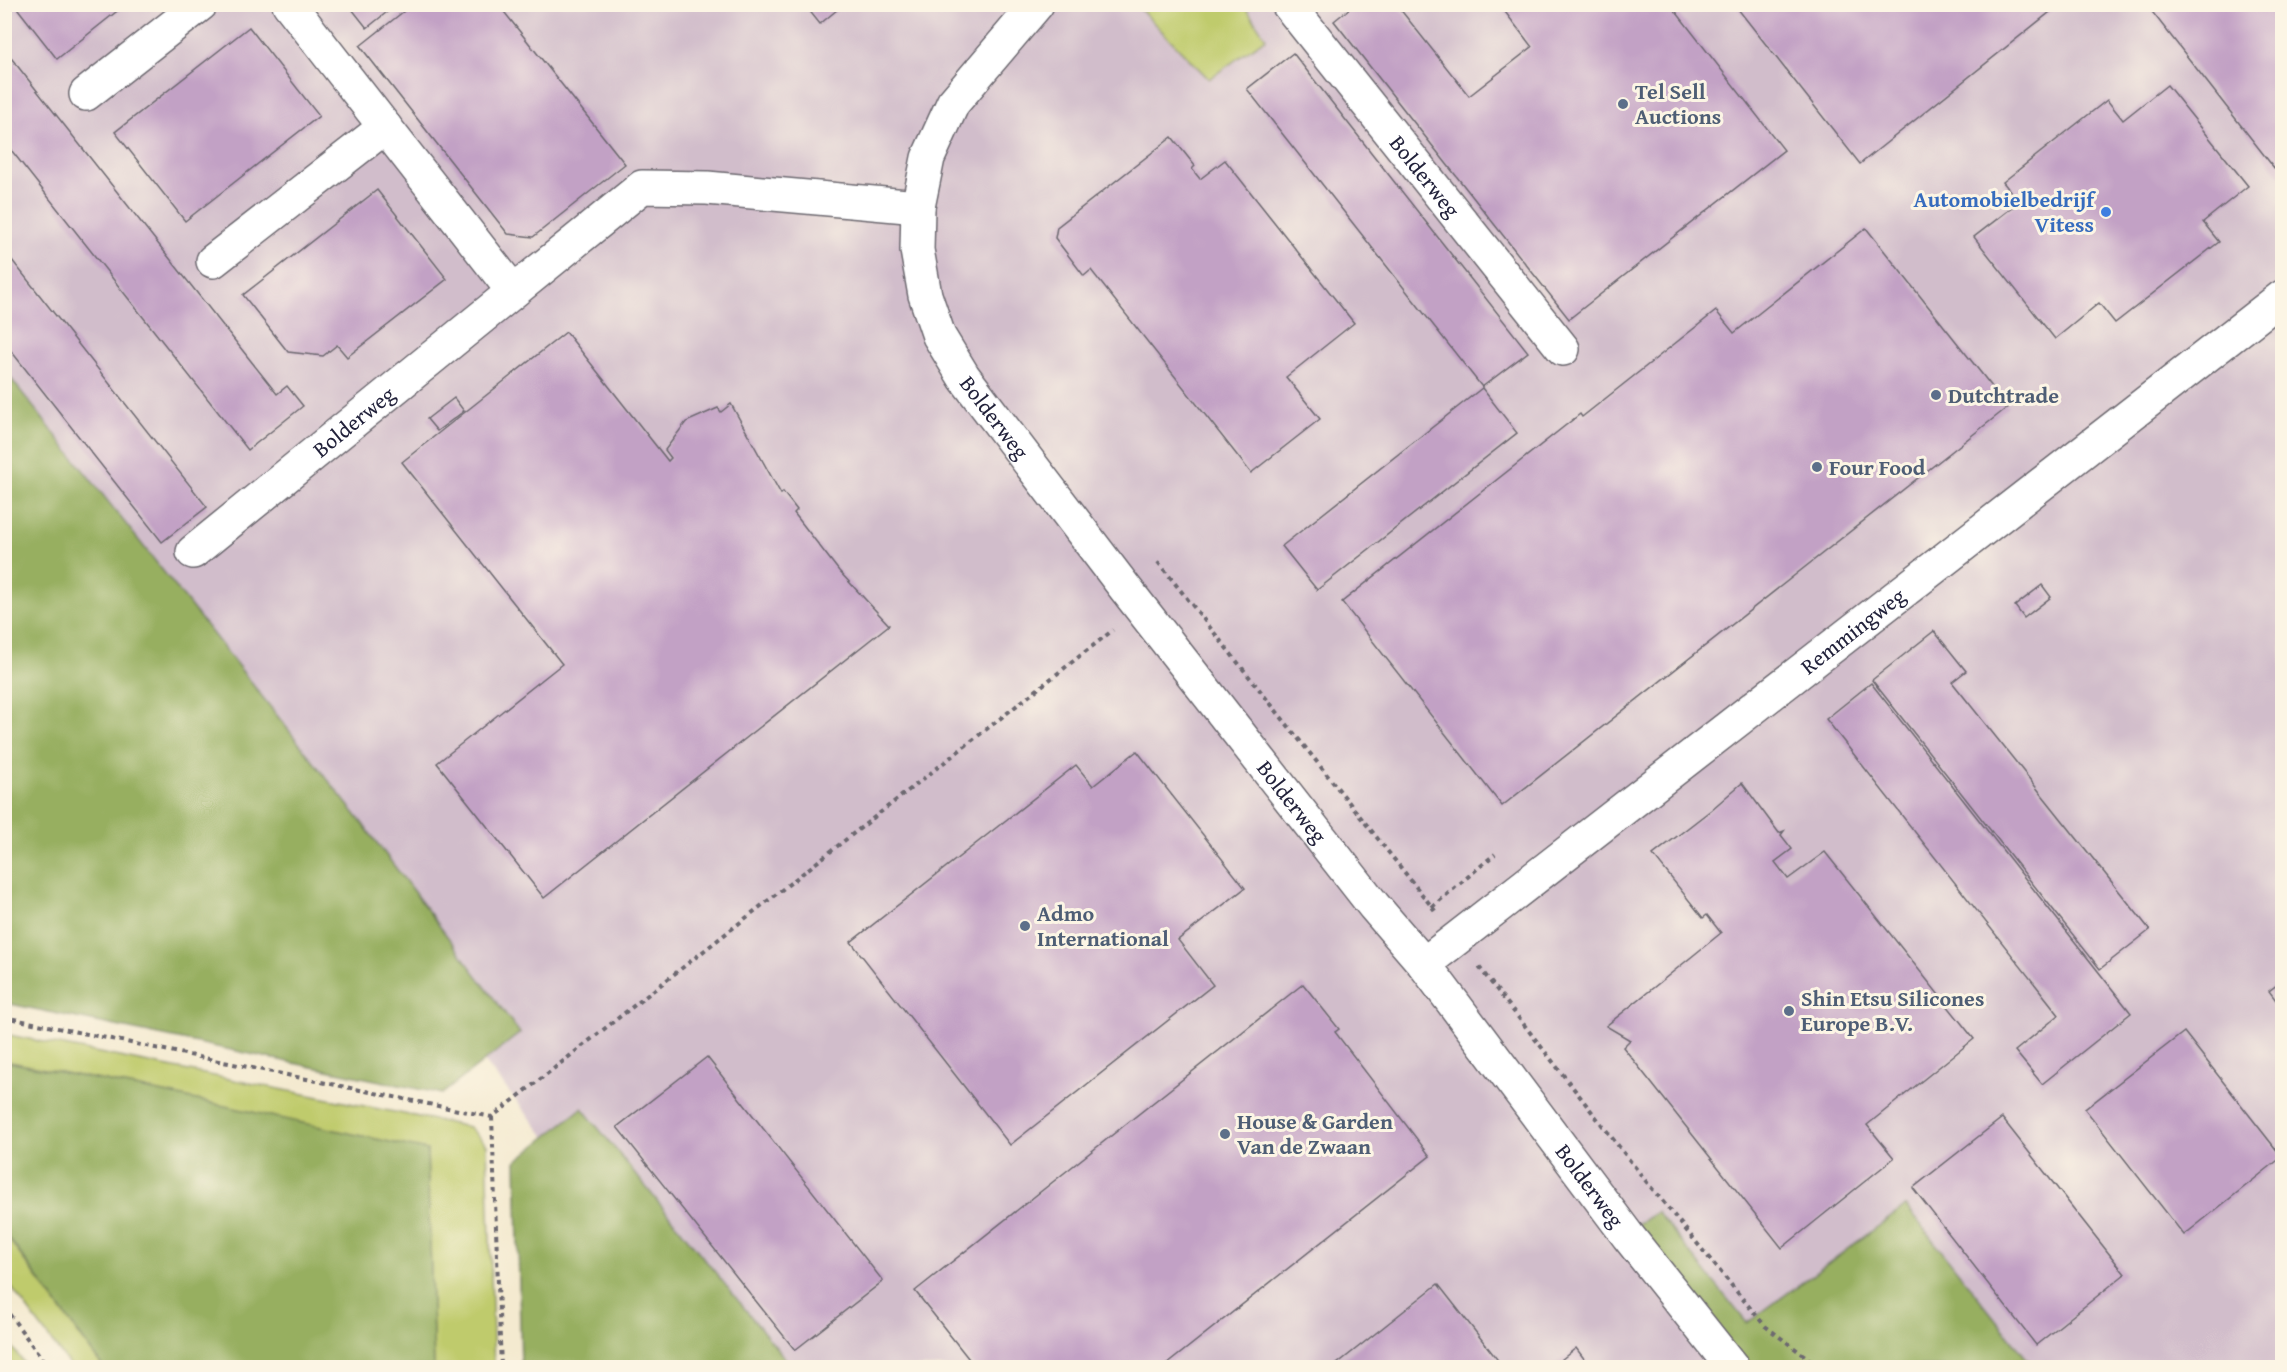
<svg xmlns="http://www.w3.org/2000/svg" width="2287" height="1372" font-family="'Gentium Book Plus',serif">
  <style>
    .industrial { fill: #d1bdcb }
    .green { fill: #bfcb6c; stroke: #707654; stroke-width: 1.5 }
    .forest { fill: #97af60; stroke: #5c684e; stroke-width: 1.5 }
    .building { fill: #c2a1c5 }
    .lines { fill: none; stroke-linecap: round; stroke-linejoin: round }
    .minor-casing { stroke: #6c686f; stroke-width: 36 }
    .path { stroke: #6c686f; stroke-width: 4; stroke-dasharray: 4.5 4.5; stroke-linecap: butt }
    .minor { stroke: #fff; stroke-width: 33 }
    .service-dot { fill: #5c6f8a; stroke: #fcf5e5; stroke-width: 2 }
    .shop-dot { fill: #3f7fe0; stroke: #fcf5e5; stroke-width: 2 }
    .labels { text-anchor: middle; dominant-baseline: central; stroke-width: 6; stroke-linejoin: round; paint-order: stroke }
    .service-label { font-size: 22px; font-weight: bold; fill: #4e5e75; stroke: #fcf5e5; text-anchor: start }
    .street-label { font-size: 22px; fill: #22223b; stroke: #fcf5e5 }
    .shop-label { font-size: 22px; font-weight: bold; fill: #366cbe; stroke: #fcf5e5; text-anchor: end }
  </style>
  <rect width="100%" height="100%" fill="#fcf5e5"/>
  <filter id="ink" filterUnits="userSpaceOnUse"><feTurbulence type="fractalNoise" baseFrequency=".0167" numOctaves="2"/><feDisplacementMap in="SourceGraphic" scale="12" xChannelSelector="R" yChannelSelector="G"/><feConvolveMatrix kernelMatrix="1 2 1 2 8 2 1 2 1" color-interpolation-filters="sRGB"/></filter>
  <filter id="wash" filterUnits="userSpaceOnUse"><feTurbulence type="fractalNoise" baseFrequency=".008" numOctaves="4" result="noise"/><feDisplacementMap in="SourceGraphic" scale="24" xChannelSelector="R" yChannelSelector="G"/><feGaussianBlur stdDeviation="1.35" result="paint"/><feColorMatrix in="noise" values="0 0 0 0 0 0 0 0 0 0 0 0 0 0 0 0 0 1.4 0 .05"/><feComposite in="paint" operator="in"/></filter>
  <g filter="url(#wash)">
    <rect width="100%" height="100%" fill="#f4ead0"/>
    <path class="industrial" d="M4 5H2282V1367H732L5 470Z"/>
    <g class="green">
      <path d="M1136 5H1244L1266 38 1209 79Z"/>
      <path d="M4 1034 469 1127 487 1145 494 1367H434L427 1150 155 1091 5 1061Z"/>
      <path d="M4 1233 103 1367H71L5 1279Z"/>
      <path d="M4 1338H5L27 1367H5Z"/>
    </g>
    <g class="forest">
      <path d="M5 371 362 823 520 1033 442 1094 5 1003Z"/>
      <path d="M4 1061 155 1091 427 1150 434 1367H103L5 1233Z"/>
      <path d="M582 1108 792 1367H521L516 1161Z"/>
      <path d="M1906 1206 2031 1364 2096 1367H1754L1742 1359 1632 1227 1657 1212 1747 1323Z"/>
    </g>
    <g id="blocks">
      <g class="building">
        <path d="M14 4H126L57 59Z"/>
        <path d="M348 4H397L367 28Z"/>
        <path d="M413 4H505L501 8 625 164 533 237 508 234 360 46Z"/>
        <path d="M804 4H844L820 24Z"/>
        <path d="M1355 4H1396L1469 96 1532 47 1499 4H1670L1784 150 1569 319 1334 21Z"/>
        <path d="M1734 4H2052L2055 8 1860 164Z"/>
        <path d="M2146 4H2282V178Z"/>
        <path d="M249 27 319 116 185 221 115 132Z"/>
        <path d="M4 49 277 394 287 386 303 406 248 450 4 141Z"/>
        <path d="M1293 53 1528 352 1482 387 1247 89Z"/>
        <path d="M2167 85 2248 186 2203 222 2219 242 2115 323 2099 303 2055 339 1974 237 2019 202 2003 182 2107 100 2123 120Z"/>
        <path d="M1172 137 1195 166 1192 169 1200 179 1225 160 1354 323 1286 377 1320 419 1251 473 1091 270 1084 276 1055 238 1057 227Z"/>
        <path d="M377 190 447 279 347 357 337 345 323 356 288 352 243 295Z"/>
        <path d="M1866 228 2008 407 1502 806 1342 602 1580 414 1582 417 1716 311 1734 333Z"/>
        <path d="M4 250 207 507 162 542 4 342Z"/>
        <path d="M566 332 668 461 671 458 665 450 686 422 718 408 721 412 731 404 781 494 783 492 797 510 794 513 839 571 889 625 544 898 437 763 562 664 402 462Z"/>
        <path d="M1482 388 1517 433 1317 590 1282 546Z"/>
        <path d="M454 398 464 411 437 431 427 419Z"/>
        <path d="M2042 585 2051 597 2024 618 2015 606Z"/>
        <path d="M1934 631 1966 671 1952 682 2150 930 2100 969 1872 680Z"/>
        <path d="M1871 683 2131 1013 2042 1084 2015 1051 2059 1015 1826 719Z"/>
        <path d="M1137 751 1245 888 1178 940 1213 985 1010 1145 851 942 1076 765 1093 786Z"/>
        <path d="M1742 783 1779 833 1784 831 1781 835 1792 849 1775 862 1788 879 1825 852 1974 1039 1867 1125 1894 1158 1782 1248 1623 1047 1630 1040 1606 1026 1721 933 1707 915 1703 918 1653 855 1711 810Z"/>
        <path d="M2282 981V1008L2269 991Z"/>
        <path d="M1303 984 1339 1029 1335 1032 1430 1156 1162 1368H976L915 1291Z"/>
        <path d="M2184 1032 2282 1157 2184 1235 2085 1109Z"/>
        <path d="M707 1057 883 1281 795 1350 617 1127Z"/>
        <path d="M2002 1118 2125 1274 2036 1345 1913 1188Z"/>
        <path d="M1438 1284 1504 1368H1332L1410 1306Z"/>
        <path d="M1576 1348 1591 1368H1551Z"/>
      </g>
    </g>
  </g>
  <g filter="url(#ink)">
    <use href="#blocks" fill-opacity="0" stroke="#6c686f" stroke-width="1.5"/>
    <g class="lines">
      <defs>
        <g id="minor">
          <path d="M289 4 513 291"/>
          <path id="s1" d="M1037 4 953 103 928 158 918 207 917 250 925 295 939 336 964 377 1125 588 1374 906 1424 964 1628 1236 1733 1368"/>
          <path id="s2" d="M1288 4 1563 349"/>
          <path d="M86 94 201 4"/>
          <path d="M213 261 385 127"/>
          <path id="s3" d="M193 552 642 187 707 188 918 207"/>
          <path id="s4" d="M1424 964 2282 297"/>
        </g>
      </defs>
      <use href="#minor" class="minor-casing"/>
      <g class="path">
        <path d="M1158 562 1436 912"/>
        <path d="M1432 907 1495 854"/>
        <path d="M1479 967 1645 1180 1765 1326 1821 1368"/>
        <path d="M4 1017 492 1117 1113 630"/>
        <path d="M492 1117 501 1368"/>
        <path d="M4 1307 49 1368"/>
      </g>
      <use href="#minor" class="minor"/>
    </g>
  </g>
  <g class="service-dot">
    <circle cx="1623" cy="104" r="6"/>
    <circle cx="1936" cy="395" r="6"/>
    <circle cx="1817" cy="467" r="6"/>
    <circle cx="1025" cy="926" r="6"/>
    <circle cx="1789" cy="1011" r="6"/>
    <circle cx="1225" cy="1134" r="6"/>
  </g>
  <circle class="shop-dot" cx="2106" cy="212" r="6"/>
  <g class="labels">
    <g class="service-label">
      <text x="1635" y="91">Tel Sell<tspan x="1635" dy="25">Auctions</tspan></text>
      <text x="1948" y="395">Dutchtrade</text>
      <text x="1829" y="467">Four Food</text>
      <text x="1037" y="913">Admo<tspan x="1037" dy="25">International</tspan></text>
      <text x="1801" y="998">Shin Etsu Silicones<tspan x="1801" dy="25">Europe B.V.</tspan></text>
      <text x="1237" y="1121">House &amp; Garden<tspan x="1237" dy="25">Van de Zwaan</tspan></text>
    </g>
    <g class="street-label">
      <text stroke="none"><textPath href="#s2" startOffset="220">Bolderweg</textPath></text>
      <text stroke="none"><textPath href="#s1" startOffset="471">Bolderweg</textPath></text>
      <text stroke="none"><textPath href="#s3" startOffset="207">Bolderweg</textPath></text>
      <text stroke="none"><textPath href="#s4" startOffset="543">Remmingweg</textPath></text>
      <text stroke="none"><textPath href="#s1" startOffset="957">Bolderweg</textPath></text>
      <text stroke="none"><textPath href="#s1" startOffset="1443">Bolderweg</textPath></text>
    </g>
    <g class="shop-label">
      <text x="2094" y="199">Automobielbedrijf<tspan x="2094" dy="25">Vitess</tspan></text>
    </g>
  </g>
  <rect width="2287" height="1372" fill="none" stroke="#fcf5e5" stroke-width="24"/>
</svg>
